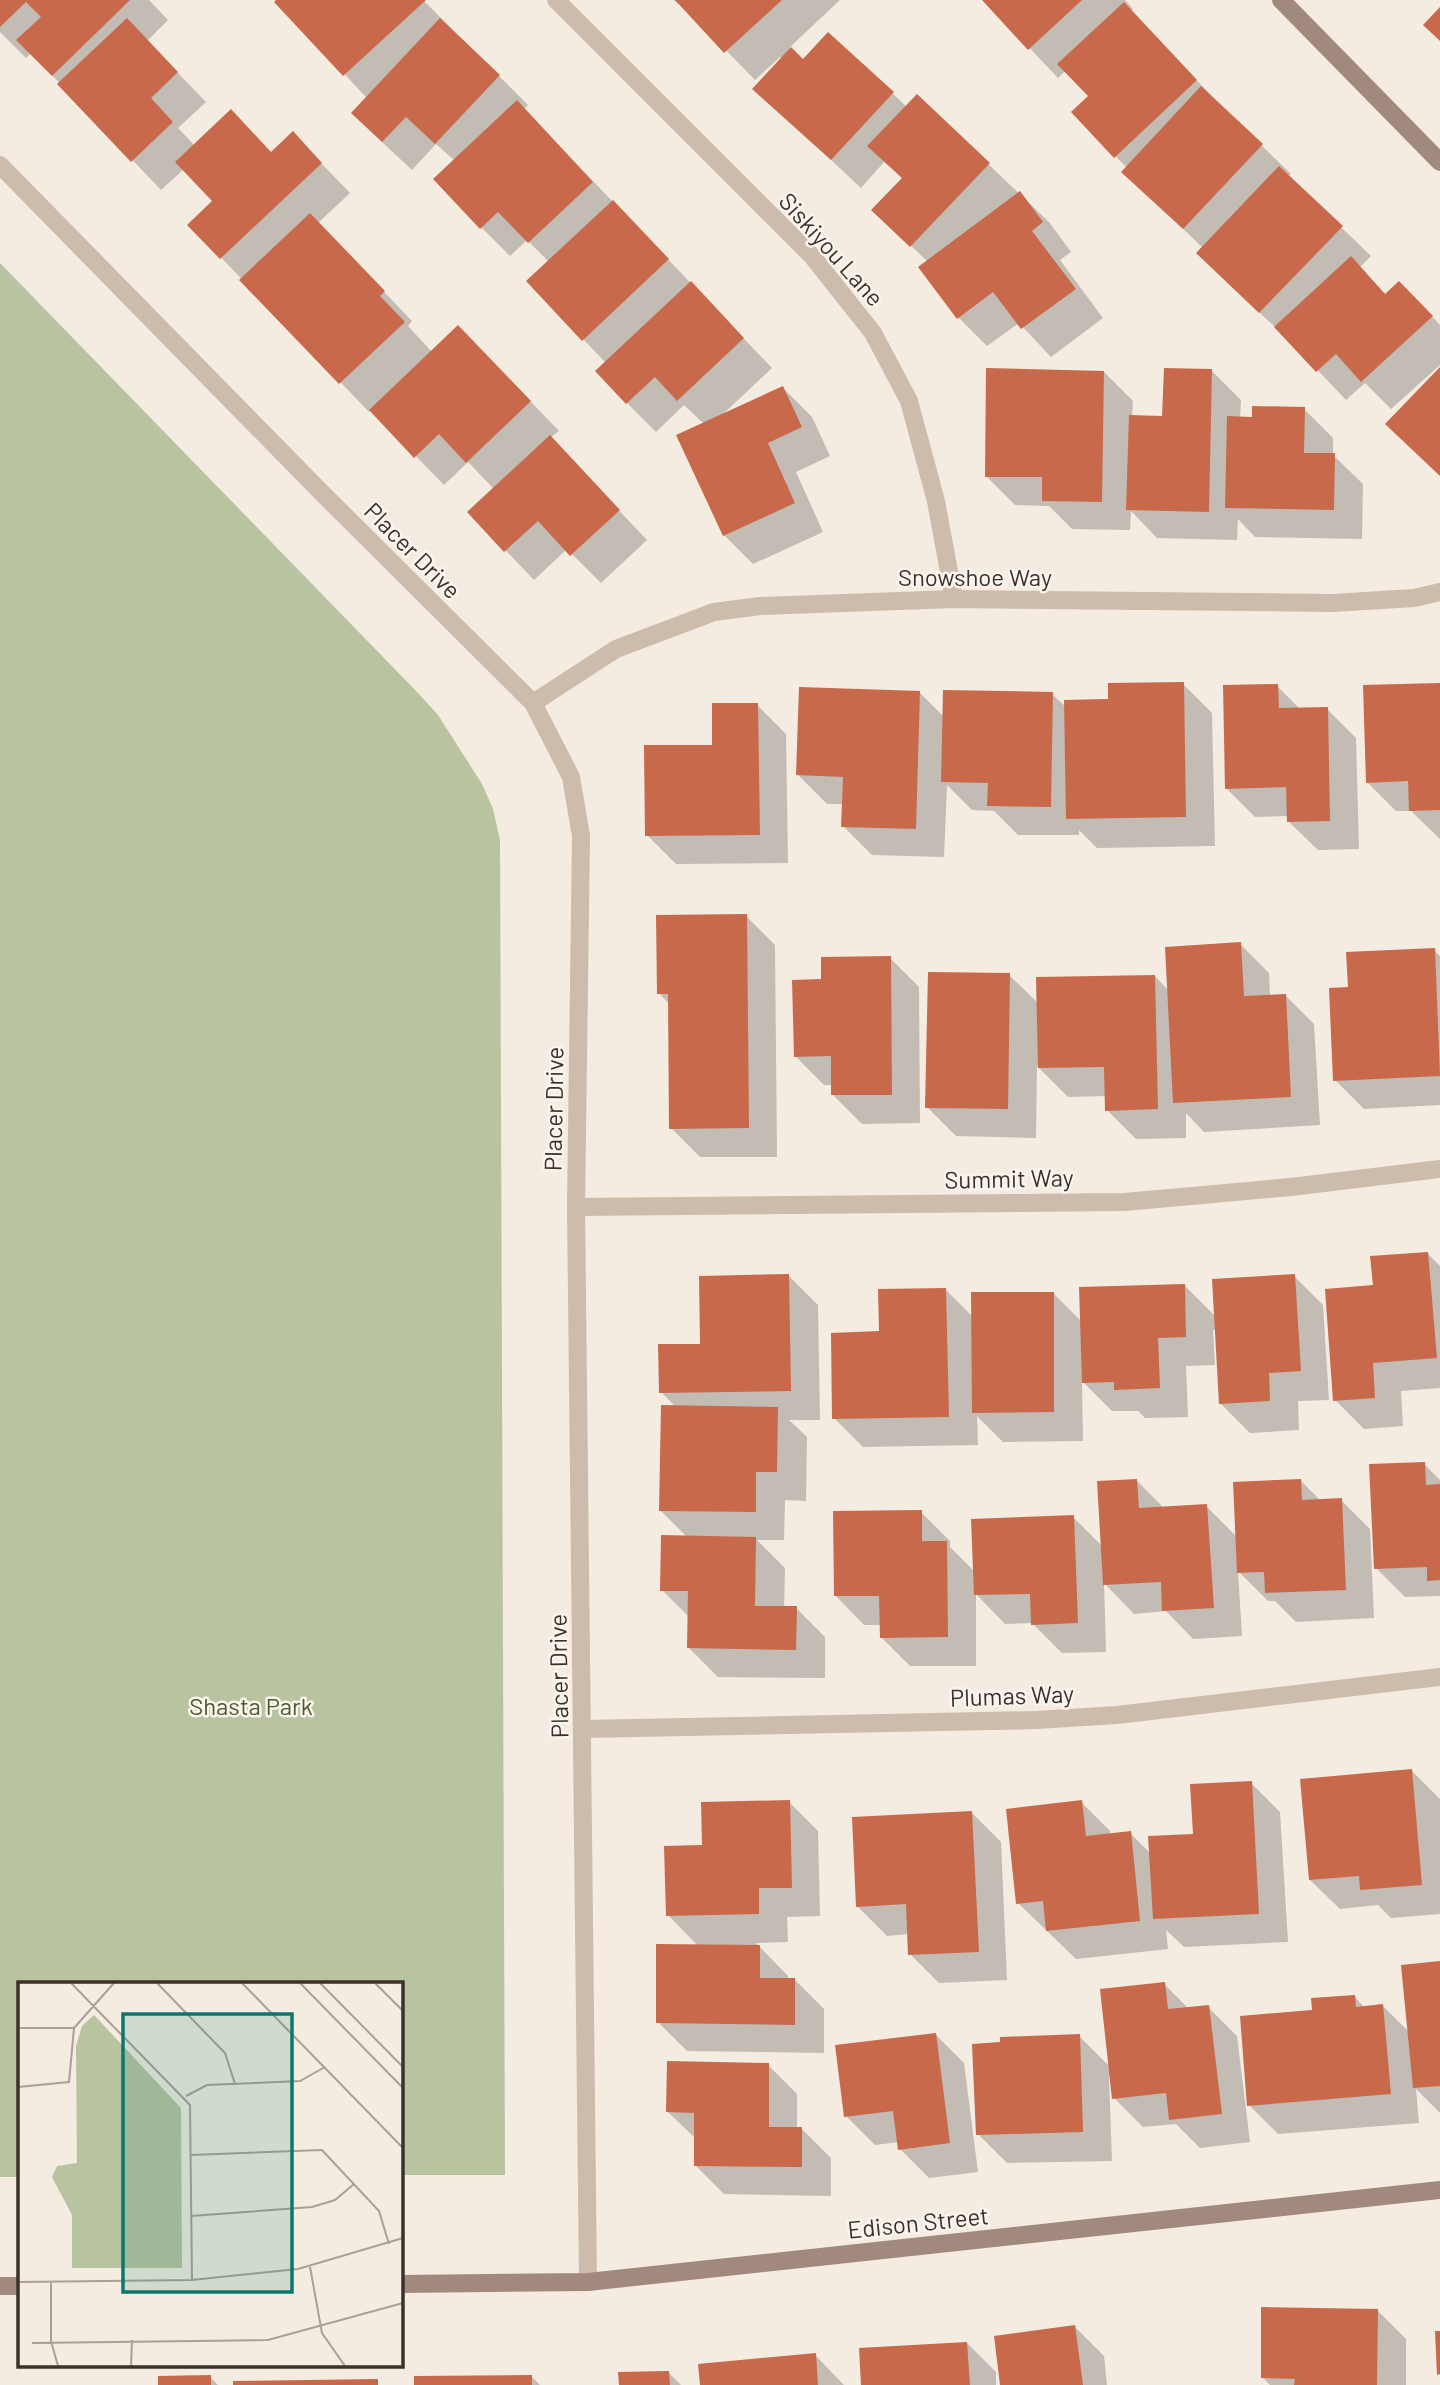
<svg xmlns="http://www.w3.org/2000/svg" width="1440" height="2385" font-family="Barlow,sans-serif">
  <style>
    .green { fill: #b8c4a0 }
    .shadow { fill: #0003 }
    .building { fill: #c8694b }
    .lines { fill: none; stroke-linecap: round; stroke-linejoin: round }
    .street { stroke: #cdbbac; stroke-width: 18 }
    .secondary { stroke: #a18a7d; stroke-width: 18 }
    .labels { text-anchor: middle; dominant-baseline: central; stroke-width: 5; stroke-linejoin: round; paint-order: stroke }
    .street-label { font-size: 24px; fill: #3b302b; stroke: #fbf5ee }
    .park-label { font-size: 24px; fill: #4a5a2e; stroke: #fbf5ee }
    .inset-road { fill: none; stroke: #aaa098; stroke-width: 2 }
    .view { fill: #0f766e; fill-opacity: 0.15; stroke: #0f766e; stroke-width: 3.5 }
    .inset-edge { fill: none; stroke: #3b302b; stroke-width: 3.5 }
  </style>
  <rect width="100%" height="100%" fill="#f4ebe1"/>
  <path class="green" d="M0 263 418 693 438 715 482 784 493 809 500 840 505 2175H401V1984H19V2177H0Z"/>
  <g class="shadow">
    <path d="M0 0H149L168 20 147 41 206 102 178 128 195 146 272 153 293 134 350 193 318 223 412 321 408 326 432 352 487 356 559 431 550 438 647 540 601 583 567 549 534 580 469 512 494 489 468 462 444 485 371 410 369 412 190 225 215 201 184 169 161 190 31 53 26 58 0 32Z"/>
    <path d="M279 0H423L528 105 524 109 772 368 721 416 783 388 812 417 830 456 796 472 823 532 753 564 724 535 704 424 684 405 656 432 627 403 606 363 583 339 549 262 527 240 510 256 481 227 455 161 436 144 412 170 382 142 367 98 276 2Z"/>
    <path d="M674 0H840L789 48 803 61 829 34 907 107 917 96 1049 222 1071 252 1060 260 1103 318 1051 357 1019 323 987 346 958 317 928 262 903 238V179L885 161 861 188 755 89 782 59 780 57 755 80 680 3 678 4Z"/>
    <path d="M984 0H1125L1133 9 1131 11 1225 110 1291 174 1288 176 1371 256 1359 268 1386 295 1428 312 1440 325V365L1391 409 1365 383 1346 400 1290 341 1227 282 1203 248 1124 172 1127 168 1073 112 1091 96 1066 70 1058 78Z"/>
    <path d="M1212 371 1241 400 1240 418 1254 419 1304 409 1333 438V455L1363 484 1362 539 1255 537 1238 519 1237 540 1157 538 1131 511 1130 530 1072 529 1049 506 1015 505 986 476 1104 372 1133 401 1132 417 1164 418Z"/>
    <path d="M1183 684 1212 713 1215 846 1097 848 1079 830V835H1018L994 811 972 810 947 785 944 857 872 855 843 826 844 804H827L798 775 919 692 944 717 1052 694 1066 707 1110 701Z"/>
    <path d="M1440 685V839L1411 811H1396L1367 782Z"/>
    <path d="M1277 686 1301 710 1327 709 1356 738 1359 849 1318 850 1288 821V816L1255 817 1226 788Z"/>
    <path d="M757 705 786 734 788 863 676 864 647 835 713 746Z"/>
    <path d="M746 916 775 945 777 1157H700L671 1128 669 1004 659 993Z"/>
    <path d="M1240 944 1269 973 1270 996 1285 995 1314 1024 1320 1125 1204 1132 1186 1113V1138L1136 1139 1107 1110 1106 1096 1068 1097 1037 1066 1036 1138 956 1136 927 1107 1009 975 1038 1003 1155 976 1169 991Z"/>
    <path d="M1434 950 1440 956V1105L1364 1109 1335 1080 1350 989Z"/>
    <path d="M890 958 919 987 920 1123 862 1124 833 1095V1085H824L795 1056 823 981Z"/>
    <path d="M1428 1254 1440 1266V1388L1401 1391 1403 1426 1364 1429 1335 1400 1375 1287Z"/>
    <path d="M789 1276 818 1305 820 1420H789L807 1437 806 1501 785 1500 784 1540H757L785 1568 784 1608H796L825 1637V1678L718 1677 689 1648 690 1618 662 1590 688 1538 661 1511 676 1407 661 1392 702 1345Z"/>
    <path d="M1294 1276 1323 1305 1329 1400 1298 1401 1299 1430 1250 1433 1221 1404 1217 1330H1213L1215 1365 1186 1366 1188 1417 1145 1418 1138 1411H1112L1082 1381 1083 1441 1003 1442 977 1416 978 1445 863 1447 834 1418 881 1333 946 1290 973 1317 1053 1293 1082 1322 1184 1285 1216 1317Z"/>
    <path d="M1424 1464 1440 1480V1596L1405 1597 1376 1568Z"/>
    <path d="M1137 1481 1164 1508 1206 1506 1237 1537 1301 1481 1321 1501 1341 1500 1370 1529 1374 1618 1296 1622 1275 1601H1268L1238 1571 1242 1636 1193 1639 1166 1611 1134 1614 1104 1583 1106 1652 1062 1653 1032 1623 1005 1624 976 1594V1666H910L881 1637V1625H864L835 1595 921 1512 950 1541V1547L975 1572 1073 1517 1102 1546Z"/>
    <path d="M1412 1771 1440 1799V1914L1391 1918 1378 1905 1340 1909 1310 1880Z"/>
    <path d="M1251 1783 1280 1812 1288 1942 1184 1947 1166 1930 1168 1949 1076 1959 1018 1903 1081 1802 1110 1831V1835L1130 1833 1151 1854 1194 1836Z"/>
    <path d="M789 1802 818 1831 820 1916 787 1917 788 1942 756 1943 788 1976V1980H795L824 2009V2053L687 2051 658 2022 698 1946 668 1915 704 1847Z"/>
    <path d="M972 1813 1001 1842 1007 1980 939 1983 910 1954 909 1934 887 1936 858 1907Z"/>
    <path d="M1440 1963V2113L1416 2089 1419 2123 1278 2134 1249 2105 1314 2011 1354 1996 1365 2008 1383 2006 1409 2032Z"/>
    <path d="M1164 1984 1189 2009 1208 2007 1237 2036 1250 2142 1200 2148 1176 2124 1143 2127 1114 2098 1111 2075 1109 2076 1112 2161 1007 2163 978 2134 1079 2036 1110 2067Z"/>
    <path d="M935 2034 964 2063 978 2172 929 2178 900 2149 899 2142 875 2145 846 2116Z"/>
    <path d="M768 2065 797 2094V2129H802L831 2158V2196L724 2194 695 2165 696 2139 668 2112Z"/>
    <path d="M1377 2310 1406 2339V2385H1270L1262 2377Z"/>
    <path d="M1075 2327 1104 2356 1107 2385H1002Z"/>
    <path d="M967 2343 996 2372V2385H863Z"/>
    <path d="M815 2355 844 2385H701Z"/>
    <path d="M669 2373 681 2385H620Z"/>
    <path d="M531 2376 540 2385H416Z"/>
    <path d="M210 2377 218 2385H160Z"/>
  </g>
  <g class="building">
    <path d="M0 0H130L52 76 16 40 41 17 26 2 0 27Z"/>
    <path d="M276 0H426L343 76 274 2Z"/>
    <path d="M675 0H782L724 53Z"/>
    <path d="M982 0H1082L1028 50Z"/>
    <path d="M1124 2 1197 80 1114 158 1071 112 1088 96 1057 64Z"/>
    <path d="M1440 7V41L1423 25Z"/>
    <path d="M127 18 178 72 151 98 173 122 131 162 57 84Z"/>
    <path d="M440 18 500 75 435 144 406 117 382 142 351 113Z"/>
    <path d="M828 32 894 92 831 160 752 89 791 47 803 59Z"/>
    <path d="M1201 86 1263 144 1183 229 1121 172Z"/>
    <path d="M917 94 990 163 910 247 871 210 902 178 867 146Z"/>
    <path d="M517 100 593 182 528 243 498 212 480 229 433 179Z"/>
    <path d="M231 109 271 152 293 131 322 163 220 259 187 225 212 201 175 162Z"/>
    <path d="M1279 166 1343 226 1259 313 1196 253Z"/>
    <path d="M1020 191 1043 222 1032 231 1076 289 1021 329 993 292 957 319 918 267Z"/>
    <path d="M613 200 669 259 582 341 526 281Z"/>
    <path d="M310 213 385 291 380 296 405 322 339 384 239 280Z"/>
    <path d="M1351 256 1385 294 1399 281 1433 316 1361 382 1336 354 1316 372 1274 327Z"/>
    <path d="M691 281 744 338 677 401 655 377 626 404 595 371Z"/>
    <path d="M458 325 531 401 466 463 439 434 414 458 369 410Z"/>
    <path d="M1440 367V476L1385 424Z"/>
    <path d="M986 368 1104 371 1102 502 1042 501V477H985Z"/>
    <path d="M1164 368 1212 369 1209 512 1126 510 1129 415 1162 416Z"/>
    <path d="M783 386 802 427 768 443 795 503 723 536 676 435Z"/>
    <path d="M1252 406 1305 407 1304 453H1335L1334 510 1225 508 1227 416 1252 417Z"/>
    <path d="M550 435 620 510 570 556 538 521 504 552 467 512Z"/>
    <path d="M1184 682 1186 817 1066 819 1064 700 1108 699V683Z"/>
    <path d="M1440 683V810L1409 811 1408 781 1366 783 1363 685Z"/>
    <path d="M1278 684 1279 708 1328 707 1330 821 1287 822 1286 787 1225 789 1223 685Z"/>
    <path d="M799 687 920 691 916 829 841 827 843 777 796 775Z"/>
    <path d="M943 690 1053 692 1051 807 987 806 988 783 941 782Z"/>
    <path d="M712 703H758L760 835 645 836 644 745H712Z"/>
    <path d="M747 914 749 1128 669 1129 668 994H657L656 915Z"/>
    <path d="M1241 942 1244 996 1286 994 1291 1097 1173 1103 1165 947Z"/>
    <path d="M1435 948 1440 1076 1333 1081 1329 988 1348 987 1346 952Z"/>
    <path d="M891 956 892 1095H831V1056L794 1057 792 980 821 979V957Z"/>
    <path d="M928 972 1010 973 1008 1109 925 1108Z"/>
    <path d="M1155 975 1158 1109 1105 1111 1104 1067 1038 1068 1036 977Z"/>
    <path d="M1428 1252 1437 1358 1373 1363 1375 1398 1333 1401 1325 1289 1373 1285 1370 1256Z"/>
    <path d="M789 1274 791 1391 659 1393 658 1344H700L699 1276Z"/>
    <path d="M1295 1274 1301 1371 1269 1373 1270 1401 1219 1404 1212 1279Z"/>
    <path d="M1185 1284 1186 1337 1158 1338 1160 1388 1114 1390V1382L1082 1383 1079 1287Z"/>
    <path d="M946 1288 949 1417 832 1419 831 1333 879 1331 878 1289Z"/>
    <path d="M971 1292H1054V1412L972 1413Z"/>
    <path d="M661 1405 778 1407 777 1472H756V1512L659 1511Z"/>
    <path d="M1425 1462 1426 1485 1440 1484V1580L1427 1581V1567L1374 1569 1369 1464Z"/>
    <path d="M1137 1479 1139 1508 1207 1504 1214 1608 1162 1611 1161 1582 1103 1585 1097 1481Z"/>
    <path d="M1301 1479 1302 1500 1342 1498 1346 1590 1265 1593 1264 1572 1237 1573 1233 1482Z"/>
    <path d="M922 1510V1541H947L948 1637 880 1638 879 1596H834L833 1511Z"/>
    <path d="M1074 1515 1078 1623 1031 1625 1030 1594 974 1595 971 1519Z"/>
    <path d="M661 1535 756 1537 755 1606H797L796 1650 687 1648 688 1591H660Z"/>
    <path d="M1412 1769 1422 1885 1360 1890 1359 1876 1309 1880 1300 1779Z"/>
    <path d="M1252 1781 1259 1914 1153 1919 1148 1836 1193 1834 1190 1784Z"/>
    <path d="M790 1800 792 1888H759V1914L666 1916 664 1846 702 1845 701 1802Z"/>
    <path d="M1082 1800 1086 1836 1131 1831 1140 1921 1046 1931 1043 1901 1016 1904 1006 1809Z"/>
    <path d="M972 1811 979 1952 908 1955 906 1904 856 1907 852 1817Z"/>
    <path d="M656 1944 760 1945V1978H795V2025L656 2023Z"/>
    <path d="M1440 1961V2086L1413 2088 1401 1965Z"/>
    <path d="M1165 1982 1168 2009 1209 2005 1222 2114 1169 2120 1166 2093 1112 2099 1100 1989Z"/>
    <path d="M1355 1995 1356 2007 1383 2004 1391 2094 1247 2106 1240 2016 1312 2010 1311 1998Z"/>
    <path d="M936 2033 950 2143 898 2150 893 2111 844 2117 835 2045Z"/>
    <path d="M1080 2034 1083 2132 976 2135 972 2044 1000 2042V2037Z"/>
    <path d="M667 2061 769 2063V2127H802V2167L694 2166V2113L666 2112Z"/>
    <path d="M1261 2307 1378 2309 1377 2385H1294L1295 2379 1261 2378Z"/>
    <path d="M1075 2325 1083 2385H1000L994 2336Z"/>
    <path d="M1435 2331H1440V2374L1437 2375Z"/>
    <path d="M967 2342 970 2385H861L859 2348Z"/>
    <path d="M816 2353 818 2385H700L698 2364Z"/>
    <path d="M669 2371 670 2385H619L618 2372Z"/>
    <path d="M211 2375V2385H158V2376Z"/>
    <path d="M532 2375V2385H414V2376Z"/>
    <path d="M378 2379V2385H233V2381Z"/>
  </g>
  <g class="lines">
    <g class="street">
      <path d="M556 0 812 256 873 333 909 401 936 501 954 599"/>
      <path d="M0 165 320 491 533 703 571 777 581 836 576 1207 588 2282"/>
      <path d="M533 703 616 649 714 612 760 606 954 599 1333 603 1414 598 1440 592"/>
      <path d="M576 1207 1125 1202 1291 1187 1440 1169"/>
      <path d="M583 1729 1037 1720 1117 1715 1440 1677"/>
    </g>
    <g class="secondary">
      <path d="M1281 0 1440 162"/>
      <path d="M401 2284 588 2282 1440 2190"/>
      <path d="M0 2286H19"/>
    </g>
  </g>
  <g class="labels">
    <g class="street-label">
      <text transform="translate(832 249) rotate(48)">Siskiyou Lane</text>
      <text transform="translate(413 550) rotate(45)">Placer Drive</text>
      <text x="975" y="576">Snowshoe Way</text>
      <text transform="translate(553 1109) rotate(-89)">Placer Drive</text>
      <text transform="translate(1009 1178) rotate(-1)">Summit Way</text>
      <text transform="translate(558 1676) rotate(-91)">Placer Drive</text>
      <text transform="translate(1012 1695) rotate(-2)">Plumas Way</text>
      <text transform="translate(918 2222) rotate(-6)">Edison Street</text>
    </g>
    <g class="park-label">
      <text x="251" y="1705">Shasta Park</text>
    </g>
  </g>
  <g transform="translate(18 1982)">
    <rect width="385" height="385" fill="#f4ebe1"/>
    <path d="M76 33 163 126 164 286H54V233L34 195 39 184 59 181 58 64 64 44Z" fill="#b8c4a0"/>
    <path class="inset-road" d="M53 1 172 123 174 298M139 1 207 71 217 102M224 1 385 166M282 1 385 106M302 1 385 85M357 1 385 29M0 46H56M0 105 51 100 56 46 96 1M168 114 189 103 282 99 307 85M173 173 304 168 361 229 371 262M173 234 294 225 317 218 336 202M292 285 304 351 327 384M33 299V359L40 384M0 300 174 298 280 287 385 256M14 361 250 358 385 321M113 384 114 358"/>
    <path class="view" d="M105 32H274V310H105Z"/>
    <rect width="385" height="385" class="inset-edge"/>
  </g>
</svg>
